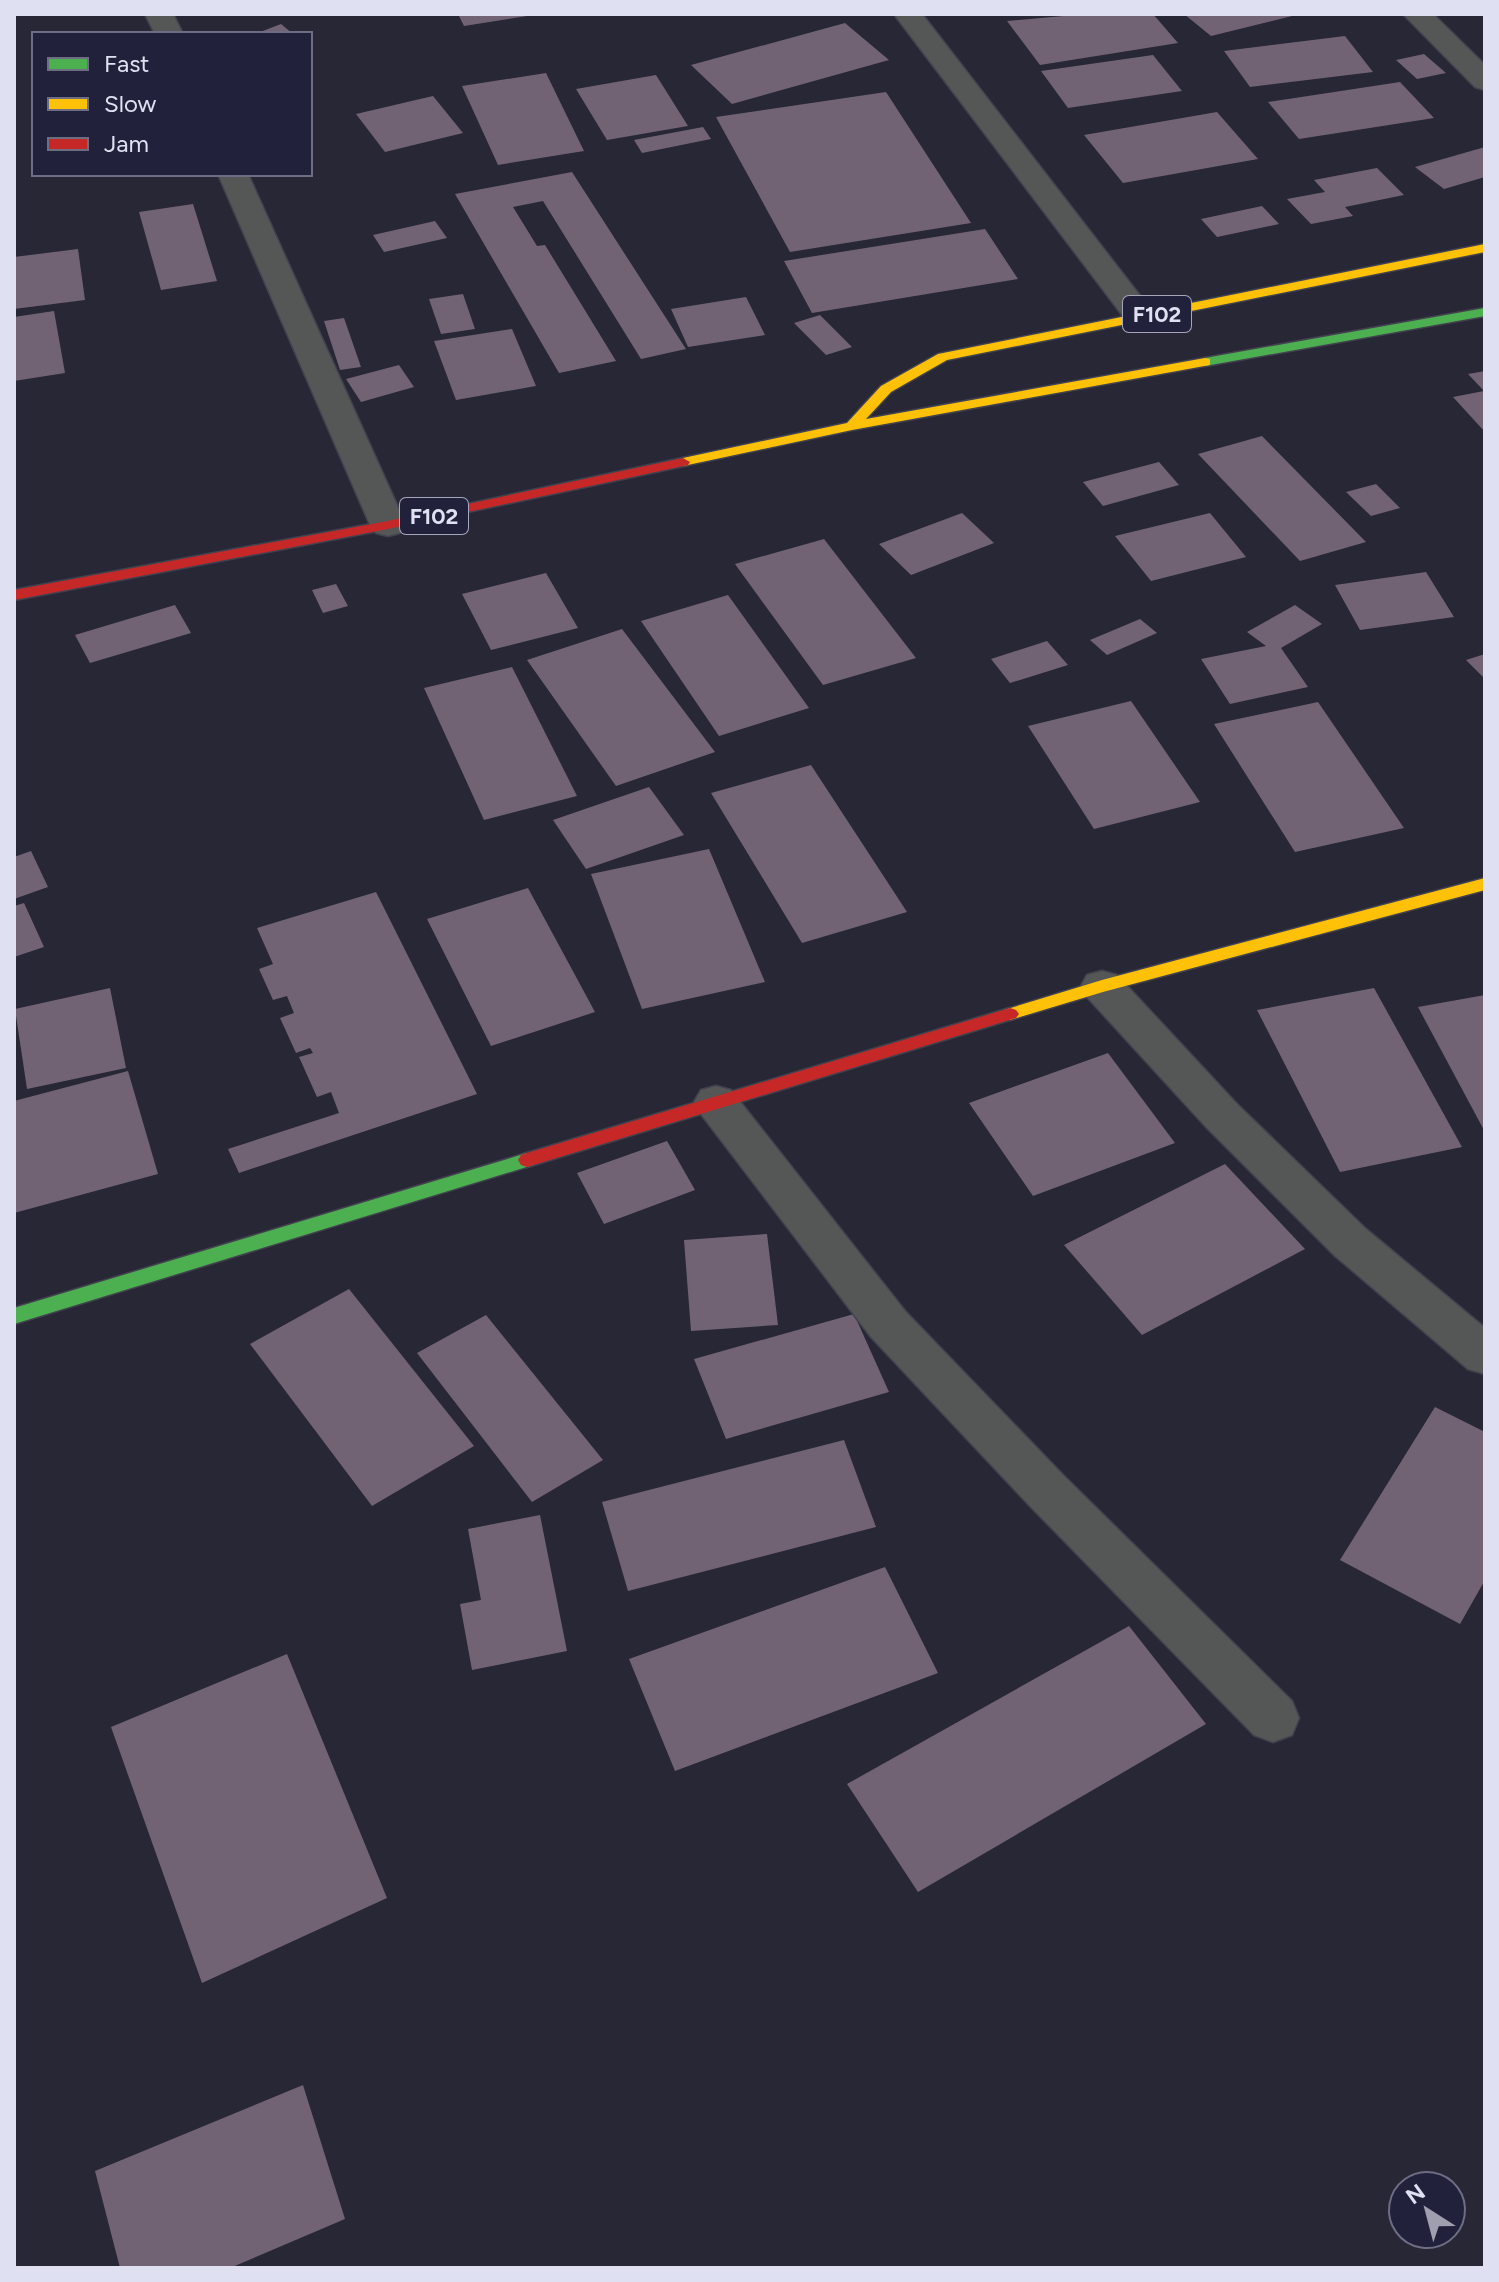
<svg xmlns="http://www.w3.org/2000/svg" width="1499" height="2282" font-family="Figtree,sans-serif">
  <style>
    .building { fill: #726374 }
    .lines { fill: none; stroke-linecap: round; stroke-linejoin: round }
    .street-casing { stroke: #42424f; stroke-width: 3 }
    .fast-casing { stroke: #42424f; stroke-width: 3 }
    .slow-casing { stroke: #42424f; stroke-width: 3 }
    .jam-casing { stroke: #42424f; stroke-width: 3 }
    .street { fill: #545756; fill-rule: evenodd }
    .fast { fill: #4caf50; fill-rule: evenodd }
    .slow { fill: #ffc107; fill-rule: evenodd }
    .jam { fill: #c62828; fill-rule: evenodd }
    .labels { text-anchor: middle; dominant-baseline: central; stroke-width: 8; stroke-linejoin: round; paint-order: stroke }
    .shield { fill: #21213b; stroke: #a6a7bb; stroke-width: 2 }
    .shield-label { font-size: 22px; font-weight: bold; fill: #dfe0f2 }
  </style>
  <rect width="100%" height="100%" fill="#272735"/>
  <g class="building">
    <path d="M458 14H527V16L464 26Z"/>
    <path d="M1086 14H1153L1178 43 1040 65 1007 21Z"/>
    <path d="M1184 14H1296V15L1211 36Z"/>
    <path d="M845 23 889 60 732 104 691 65Z"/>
    <path d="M281 24 293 34H255Z"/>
    <path d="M1345 36 1373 72 1250 87 1224 51Z"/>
    <path d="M1424 54 1446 73 1417 79 1396 60Z"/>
    <path d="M1153 55 1182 91 1068 108 1041 71Z"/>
    <path d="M546 73 584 151 498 165 462 86Z"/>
    <path d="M656 75 688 126 607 140 576 89Z"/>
    <path d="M1400 82 1434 118 1299 139 1268 102Z"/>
    <path d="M886 92 971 223 790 252 716 117Z"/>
    <path d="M433 96 463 133 385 152 356 114Z"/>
    <path d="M1217 112 1258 159 1123 183 1084 135Z"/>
    <path d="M703 127 711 139 642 153 634 140Z"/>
    <path d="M1485 147V177L1444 189 1415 167Z"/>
    <path d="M1377 168 1404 195 1345 207 1353 216 1311 224 1287 199 1325 192 1314 180Z"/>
    <path d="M572 172 686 349 641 359 543 201 513 207 537 246 545 245 616 361 559 373 455 194Z"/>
    <path d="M193 204 217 281 161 290 139 212Z"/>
    <path d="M1262 206 1279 224 1217 237 1201 219Z"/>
    <path d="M435 221 447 238 384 252 373 235Z"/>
    <path d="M985 229 1018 279 812 313 784 261Z"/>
    <path d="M78 249 85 300 14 309V257Z"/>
    <path d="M463 294 475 329 441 334 429 299Z"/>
    <path d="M746 297 765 335 688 347 671 309Z"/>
    <path d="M54 311 65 373 14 381V317Z"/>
    <path d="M820 315 852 347 826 355 794 323Z"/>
    <path d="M344 318 361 367 340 370 324 321Z"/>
    <path d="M512 329 536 386 456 400 434 341Z"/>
    <path d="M399 365 414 387 361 402 346 379Z"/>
    <path d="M1485 371V432L1453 397 1484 391 1468 374Z"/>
    <path d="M1262 436 1366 542 1300 561 1198 454Z"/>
    <path d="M1159 462 1179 485 1103 506 1083 482Z"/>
    <path d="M1376 484 1400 508 1371 516 1346 492Z"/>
    <path d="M962 513 994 543 911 575 879 544Z"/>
    <path d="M1210 513 1246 557 1151 581 1115 536Z"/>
    <path d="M824 539 916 658 823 685 735 564Z"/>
    <path d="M1426 572 1454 617 1360 630 1335 585Z"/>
    <path d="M546 573 578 628 491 650 462 594Z"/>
    <path d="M336 584 348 606 323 613 312 590Z"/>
    <path d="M728 595 809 708 719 736 641 621Z"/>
    <path d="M175 605 191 633 90 663 75 635Z"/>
    <path d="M1295 605 1322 624 1281 648 1308 687 1230 704 1201 659 1266 646 1247 632Z"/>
    <path d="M1140 619 1157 633 1107 655 1090 640Z"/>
    <path d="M622 629 715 752 616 786 527 660Z"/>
    <path d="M1047 641 1068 665 1010 683 991 659Z"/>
    <path d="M1485 654V679L1466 660Z"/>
    <path d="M512 667 577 796 484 820 424 688Z"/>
    <path d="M1131 701 1200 802 1094 829 1028 726Z"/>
    <path d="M1318 702 1404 828 1295 852 1214 724Z"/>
    <path d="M811 765 907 912 802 943 711 793Z"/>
    <path d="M649 787 684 835 586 869 553 820Z"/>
    <path d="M709 849 765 982 642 1009 591 874Z"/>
    <path d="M31 851 48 887 14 899V857Z"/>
    <path d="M528 888 595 1012 491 1046 427 919Z"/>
    <path d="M376 892 477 1094 239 1173 228 1149 339 1113 331 1092 317 1097 299 1057 313 1053 310 1048 296 1053 280 1018 294 1013 287 996 273 1000 259 969 273 964 257 928Z"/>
    <path d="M24 903 44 947 14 957V906Z"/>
    <path d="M110 988 126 1068 27 1089 15 1009Z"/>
    <path d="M1374 988 1462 1147 1340 1172 1257 1010Z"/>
    <path d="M1485 995V1132L1418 1007Z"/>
    <path d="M1108 1053 1175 1143 1033 1196 969 1103Z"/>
    <path d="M128 1071 158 1174 14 1213V1101Z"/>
    <path d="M667 1141 695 1190 604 1224 577 1173Z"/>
    <path d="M1225 1164 1305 1249 1142 1335 1064 1245Z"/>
    <path d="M767 1234 778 1325 691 1331 684 1240Z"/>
    <path d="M349 1289 474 1446 372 1506 250 1344Z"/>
    <path d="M854 1314 889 1392 726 1439 694 1359Z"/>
    <path d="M486 1315 603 1460 532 1502 417 1353Z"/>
    <path d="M1435 1407 1485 1432V1580L1460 1624 1340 1560Z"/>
    <path d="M844 1440 876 1527 628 1591 602 1502Z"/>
    <path d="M540 1515 567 1651 472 1670 460 1604 481 1600 468 1529Z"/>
    <path d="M885 1567 938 1673 675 1771 629 1659Z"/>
    <path d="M1129 1626 1206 1724 918 1892 847 1784Z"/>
    <path d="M287 1654 387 1898 202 1983 111 1727Z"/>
    <path d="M303 2085 345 2219 230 2268H120L95 2171Z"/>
  </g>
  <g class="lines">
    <defs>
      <g id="street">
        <path d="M145 14H173L183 34H155Z"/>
        <path d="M894 14H922L1151 310 1156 317 1151 324 1140 327 1129 324Z"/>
        <path d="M1403 14H1433L1485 65V90L1475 87Z"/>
        <path d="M218 174H248L406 525 400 533 388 536 376 533 370 525Z"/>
        <path d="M1102 971 1117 975 1237 1104 1366 1229 1485 1328V1374L1468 1369 1334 1255 1207 1128 1087 997 1081 986 1087 975Z"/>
        <path d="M716 1086 731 1090 905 1311 1063 1475 1292 1701 1299 1718 1292 1735 1273 1742 1254 1735 1029 1505 871 1337 701 1114 694 1102 701 1090Z"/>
      </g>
      <g id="fast">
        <path d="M1485 308V316L1205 366 1198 362 1205 358Z"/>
        <path d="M527 1153 533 1155 536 1160 533 1165 14 1324V1308Z"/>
      </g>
      <g id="slow">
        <path d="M1485 244V252L947 360 891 392 866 419 1205 358 1210 359V365L852 430 683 466 676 462 683 458 847 423 881 386 938 354Z"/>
        <path d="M1485 878V890L1103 992 1010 1020 1001 1014 1004 1010 1102 980Z"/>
      </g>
      <g id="jam">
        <path d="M683 458 690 462 688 465 388 529 14 600V590L388 521Z"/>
        <path d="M1010 1008 1016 1010 1019 1014 1016 1018 527 1167 521 1165 518 1160 521 1155 527 1153Z"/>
      </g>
    </defs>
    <use href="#street" class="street-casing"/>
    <use href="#fast" class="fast-casing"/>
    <use href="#slow" class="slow-casing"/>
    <use href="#jam" class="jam-casing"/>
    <use href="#street" class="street"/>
    <use href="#fast" class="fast"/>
    <use href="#slow" class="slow"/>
    <use href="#jam" class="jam"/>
  </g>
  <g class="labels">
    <g class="shield">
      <rect x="1123" y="296" width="68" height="36" rx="6"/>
      <rect x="400" y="498" width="68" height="36" rx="6"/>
    </g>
    <g class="shield-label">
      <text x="1157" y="314">F102</text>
      <text x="434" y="516">F102</text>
    </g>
  </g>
  <rect width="1499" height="2282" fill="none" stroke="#dfe0f2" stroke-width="32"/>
  <rect x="32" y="32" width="280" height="144" fill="#21213b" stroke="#6d6d84" stroke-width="2"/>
  <rect x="48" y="58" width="40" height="12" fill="#4caf50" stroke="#6d6d84" stroke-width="2"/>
  <text x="104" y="72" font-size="24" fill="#dfe0f2">Fast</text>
  <rect x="48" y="98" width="40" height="12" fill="#ffc107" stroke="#6d6d84" stroke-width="2"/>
  <text x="104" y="112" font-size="24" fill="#dfe0f2">Slow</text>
  <rect x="48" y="138" width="40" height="12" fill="#c62828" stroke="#6d6d84" stroke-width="2"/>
  <text x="104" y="152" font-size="24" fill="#dfe0f2">Jam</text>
  <g transform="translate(1427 2210) rotate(324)"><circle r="38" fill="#21213b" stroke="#6d6d84" stroke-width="2"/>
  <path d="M0-6L14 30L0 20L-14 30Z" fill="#9f9fb0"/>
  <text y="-12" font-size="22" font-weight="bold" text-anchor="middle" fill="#dfe0f2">N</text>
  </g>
</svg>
